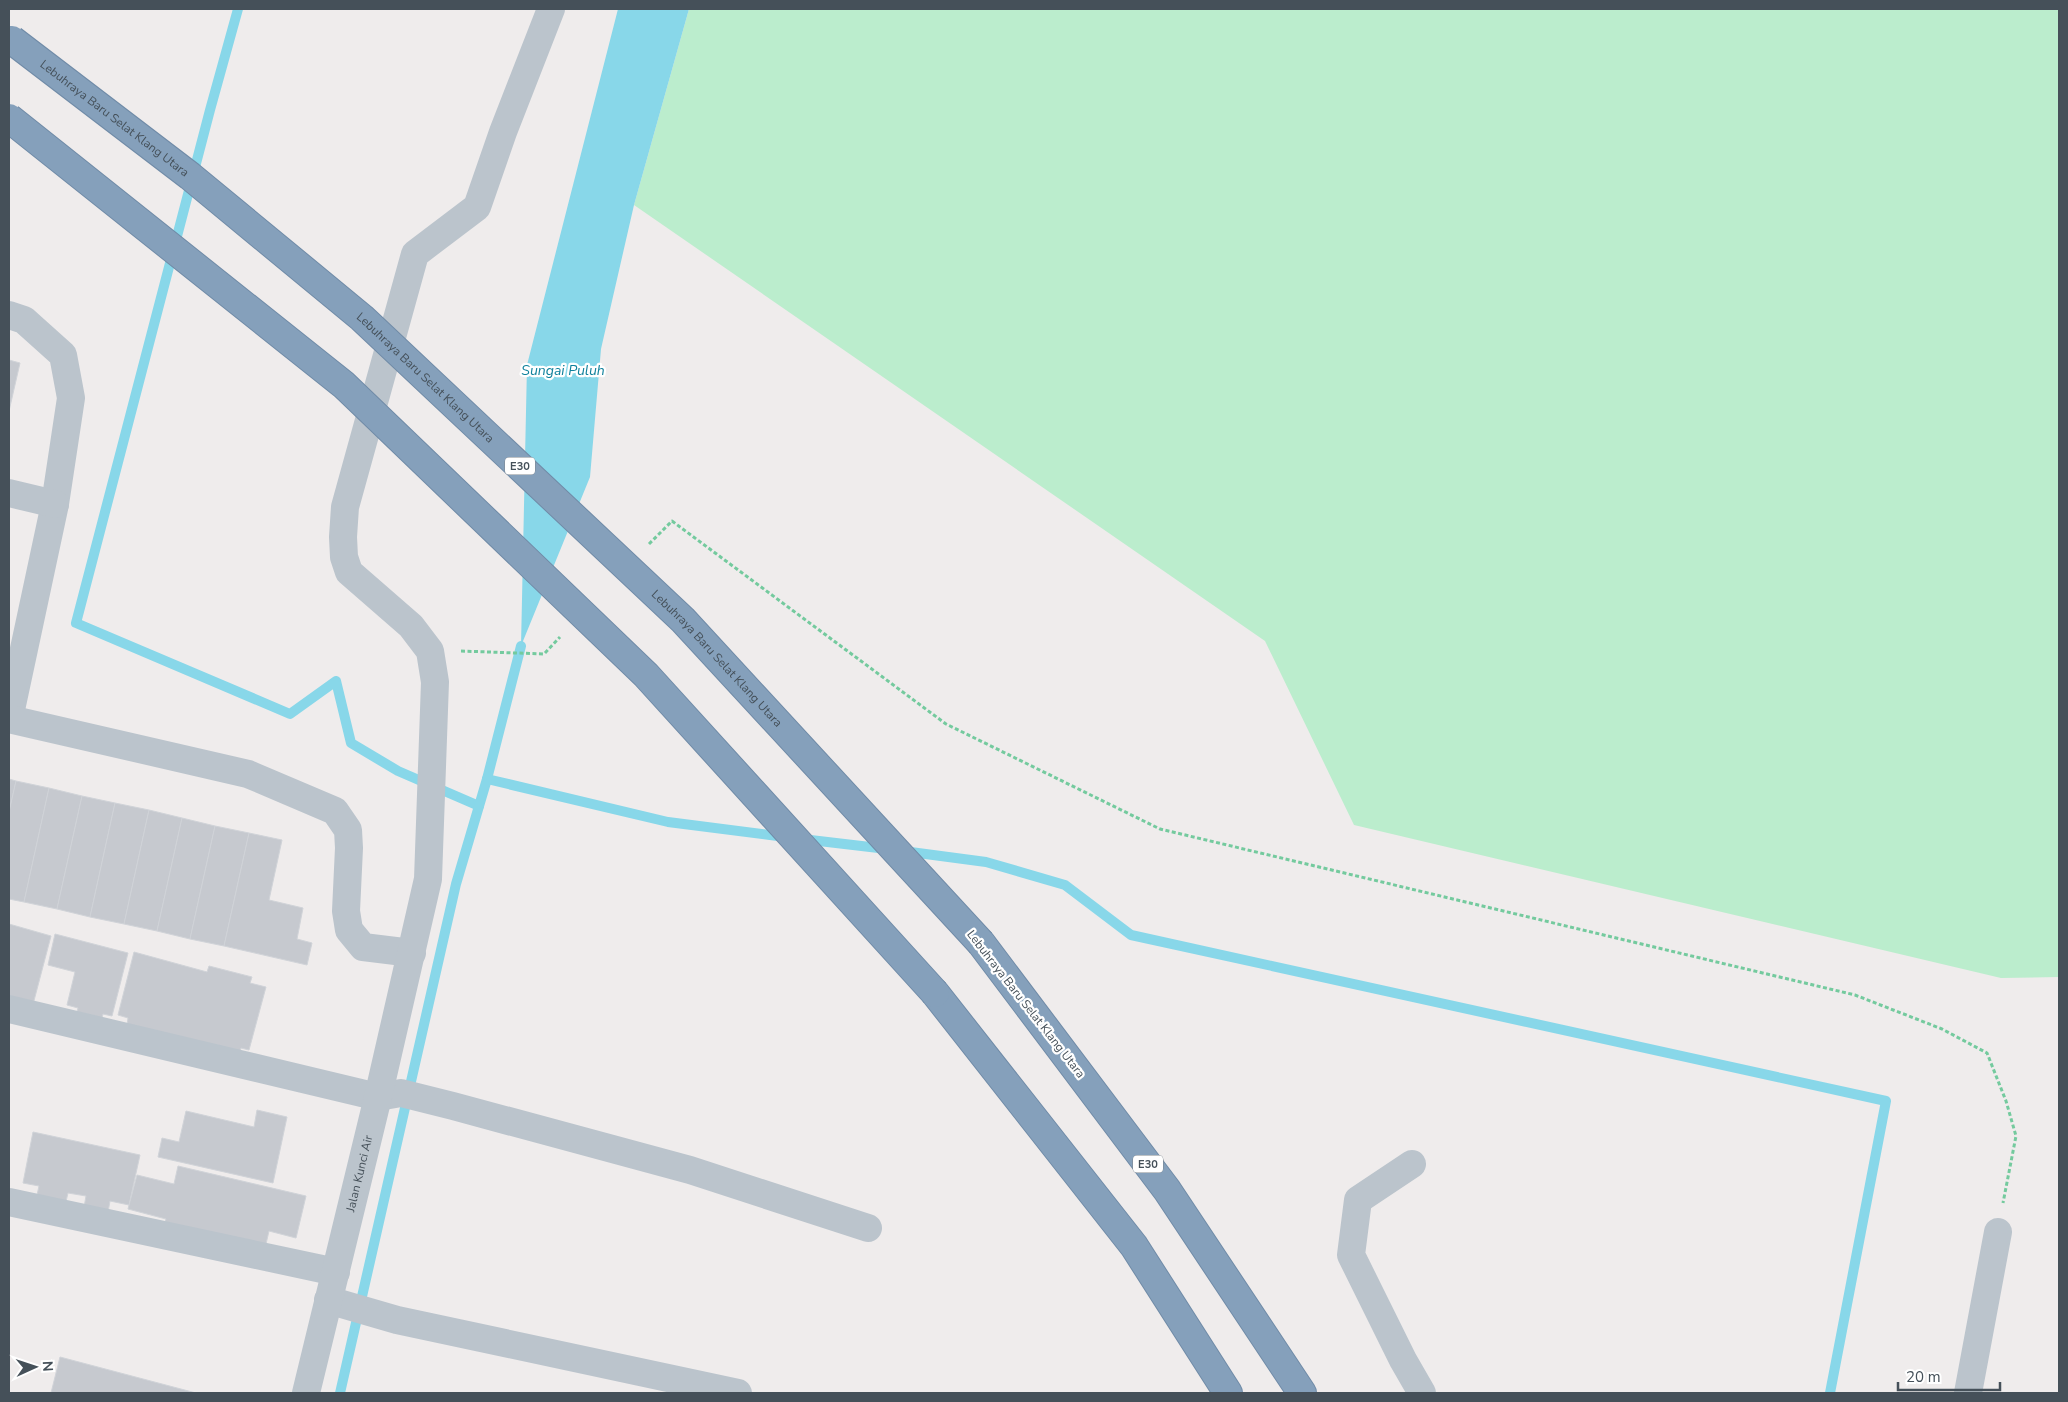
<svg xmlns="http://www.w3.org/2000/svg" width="2068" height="1402" font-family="'Nunito Sans',sans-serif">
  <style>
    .green { fill: #bbedcd }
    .water { fill: #88d7e9 }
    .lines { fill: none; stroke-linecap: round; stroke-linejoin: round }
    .stream { stroke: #88d7e9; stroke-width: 10 }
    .building { fill: #c6c9cf; stroke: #d0d3d8 }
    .highway-casing { stroke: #708ba7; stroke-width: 30 }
    .path { stroke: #74ca9e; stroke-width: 3; stroke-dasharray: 4 2.5; stroke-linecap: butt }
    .minor { stroke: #bbc4cc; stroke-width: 28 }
    .highway { stroke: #85a0bb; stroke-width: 28 }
    .highway-bridge-casing { stroke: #708ba7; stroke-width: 30; stroke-linecap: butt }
    .highway-bridge { stroke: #85a0bb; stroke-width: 28 }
    .labels { text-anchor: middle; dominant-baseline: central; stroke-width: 4.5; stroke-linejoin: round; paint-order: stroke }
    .shield { fill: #fff; stroke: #7d848b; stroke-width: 1 }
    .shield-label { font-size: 11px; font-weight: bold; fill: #455059 }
    .street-label { font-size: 12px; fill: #455059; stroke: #fff }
    .water-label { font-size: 14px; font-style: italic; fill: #0f819c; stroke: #fff }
  </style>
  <rect width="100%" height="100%" fill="#efecec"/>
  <path class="green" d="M689 9H2059V977L2001 978 1354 825 1265 641 634 205Z"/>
  <path class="water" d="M618 9H689L634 205 601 349 590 477 521 646 527 365Z"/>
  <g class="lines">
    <g class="stream">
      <path d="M238 9 210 110 76 623 290 714 336 681 351 743 398 771 479 806"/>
      <path d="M487 779 668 822 785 837"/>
      <path d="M802 839 887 849"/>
      <path d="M903 851 986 862 1065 885 1131 935 1886 1101 1830 1393"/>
      <path d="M340 1393 456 884 487 779 521 646"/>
    </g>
  </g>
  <g class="building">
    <path d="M9 360 20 363 9 411Z"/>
    <path d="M9 779 16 781 9 812Z"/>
    <path d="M16 781 49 788 24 902 9 899V812Z"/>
    <path d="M49 788 82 796 57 909 24 902Z"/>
    <path d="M82 796 115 803 90 917 57 909Z"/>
    <path d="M115 803 149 810 124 924 90 917Z"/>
    <path d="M149 810 182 818 157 931 124 924Z"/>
    <path d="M182 818 215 826 190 939 157 931Z"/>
    <path d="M215 826 249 833 224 946 190 939Z"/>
    <path d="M249 833 282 840 269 900 303 908 297 939 312 943 307 965 224 946Z"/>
    <path d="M9 924 51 936 31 1012 9 1005Z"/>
    <path d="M55 934 128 953 112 1016 103 1014 99 1030 74 1023 78 1008 67 1005 75 972 48 965Z"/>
    <path d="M134 952 207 972 209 966 252 977 250 983 266 987 249 1050 241 1048 239 1055 127 1025 128 1018 118 1015Z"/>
    <path d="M257 1110 287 1117 273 1183 158 1157 162 1138 179 1142 186 1111 254 1127Z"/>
    <path d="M33 1132 140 1155 129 1205 110 1201 107 1218 83 1213 86 1196 68 1193 64 1210 35 1204 39 1186 23 1183Z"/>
    <path d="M178 1166 306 1196 296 1238 269 1231 263 1257 162 1232 166 1219 128 1209 137 1175 174 1184Z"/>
    <path d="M60 1357 196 1393H51Z"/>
  </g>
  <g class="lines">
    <defs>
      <g id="highway">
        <path d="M981 943 1167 1190 1302 1393"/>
        <path d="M935 993 1134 1246 1228 1393"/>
      </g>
    </defs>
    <use href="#highway" class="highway-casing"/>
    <g class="path">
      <path d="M649 544 672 521 946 724 1160 829 1855 995 1942 1029 1987 1053 2006 1101 2016 1136 2003 1203"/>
      <path d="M461 651 544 654 560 637"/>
    </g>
    <g class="minor">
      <path d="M9 315 24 320 63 355 71 398 55 504 9 719"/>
      <path d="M9 493 55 504"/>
      <path d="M9 719 248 774 335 811 348 830 349 848 346 911 349 930 363 947 412 953"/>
      <path d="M9 1009 378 1097 401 1093 453 1106 690 1170 868 1228"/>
      <path d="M1412 1164 1358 1200 1351 1255 1403 1360 1422 1393"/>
      <path d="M9 1202 336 1272"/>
      <path d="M328 1300 397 1320 738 1393"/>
      <path id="s1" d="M306 1393 378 1097 428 879 435 682 430 651 411 626 349 572 344 557 343 537 345 507 415 254 477 207 503 132 551 9"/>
      <path d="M1968 1393 1998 1232"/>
    </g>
    <use href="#highway" class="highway"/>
    <defs>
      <g id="highway-bridge">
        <path id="s2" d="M12 40 190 176 362 318 683 620 981 943"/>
        <path d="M9 118 344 385 646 675 935 993"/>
      </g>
    </defs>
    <use href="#highway-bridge" class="highway-bridge-casing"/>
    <use href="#highway-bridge" class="highway-bridge"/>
  </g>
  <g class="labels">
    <g class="shield">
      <rect x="505" y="457.5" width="30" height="17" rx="4"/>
      <rect x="1133" y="1155.5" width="30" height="17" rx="4"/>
    </g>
    <g class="shield-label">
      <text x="520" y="466">E30</text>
      <text x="1148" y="1164">E30</text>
    </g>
    <g class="street-label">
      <text stroke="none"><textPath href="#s2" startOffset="129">Lebuhraya Baru Selat Klang Utara</textPath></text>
      <text stroke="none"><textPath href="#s2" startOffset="534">Lebuhraya Baru Selat Klang Utara</textPath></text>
      <text stroke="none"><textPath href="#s2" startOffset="939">Lebuhraya Baru Selat Klang Utara</textPath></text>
      <text transform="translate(1026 1004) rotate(52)">Lebuhraya Baru Selat Klang Utara</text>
      <text stroke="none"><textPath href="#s1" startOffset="226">Jalan Kunci Air</textPath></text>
    </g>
    <g class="water-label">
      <text x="563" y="370">Sungai Puluh</text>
    </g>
  </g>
  <rect width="2068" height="1402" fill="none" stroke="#455059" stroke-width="20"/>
  <g transform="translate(35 1367) rotate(87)" stroke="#ffffff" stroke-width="4" paint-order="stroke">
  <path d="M0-4L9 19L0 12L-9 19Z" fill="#455059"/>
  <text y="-8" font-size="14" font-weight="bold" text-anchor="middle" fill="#455059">N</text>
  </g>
  <path d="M1898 1382v8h102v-8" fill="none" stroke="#455059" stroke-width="2.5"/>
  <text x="1906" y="1382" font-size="15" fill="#455059" stroke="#ffffff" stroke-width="4" paint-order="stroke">20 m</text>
</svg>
